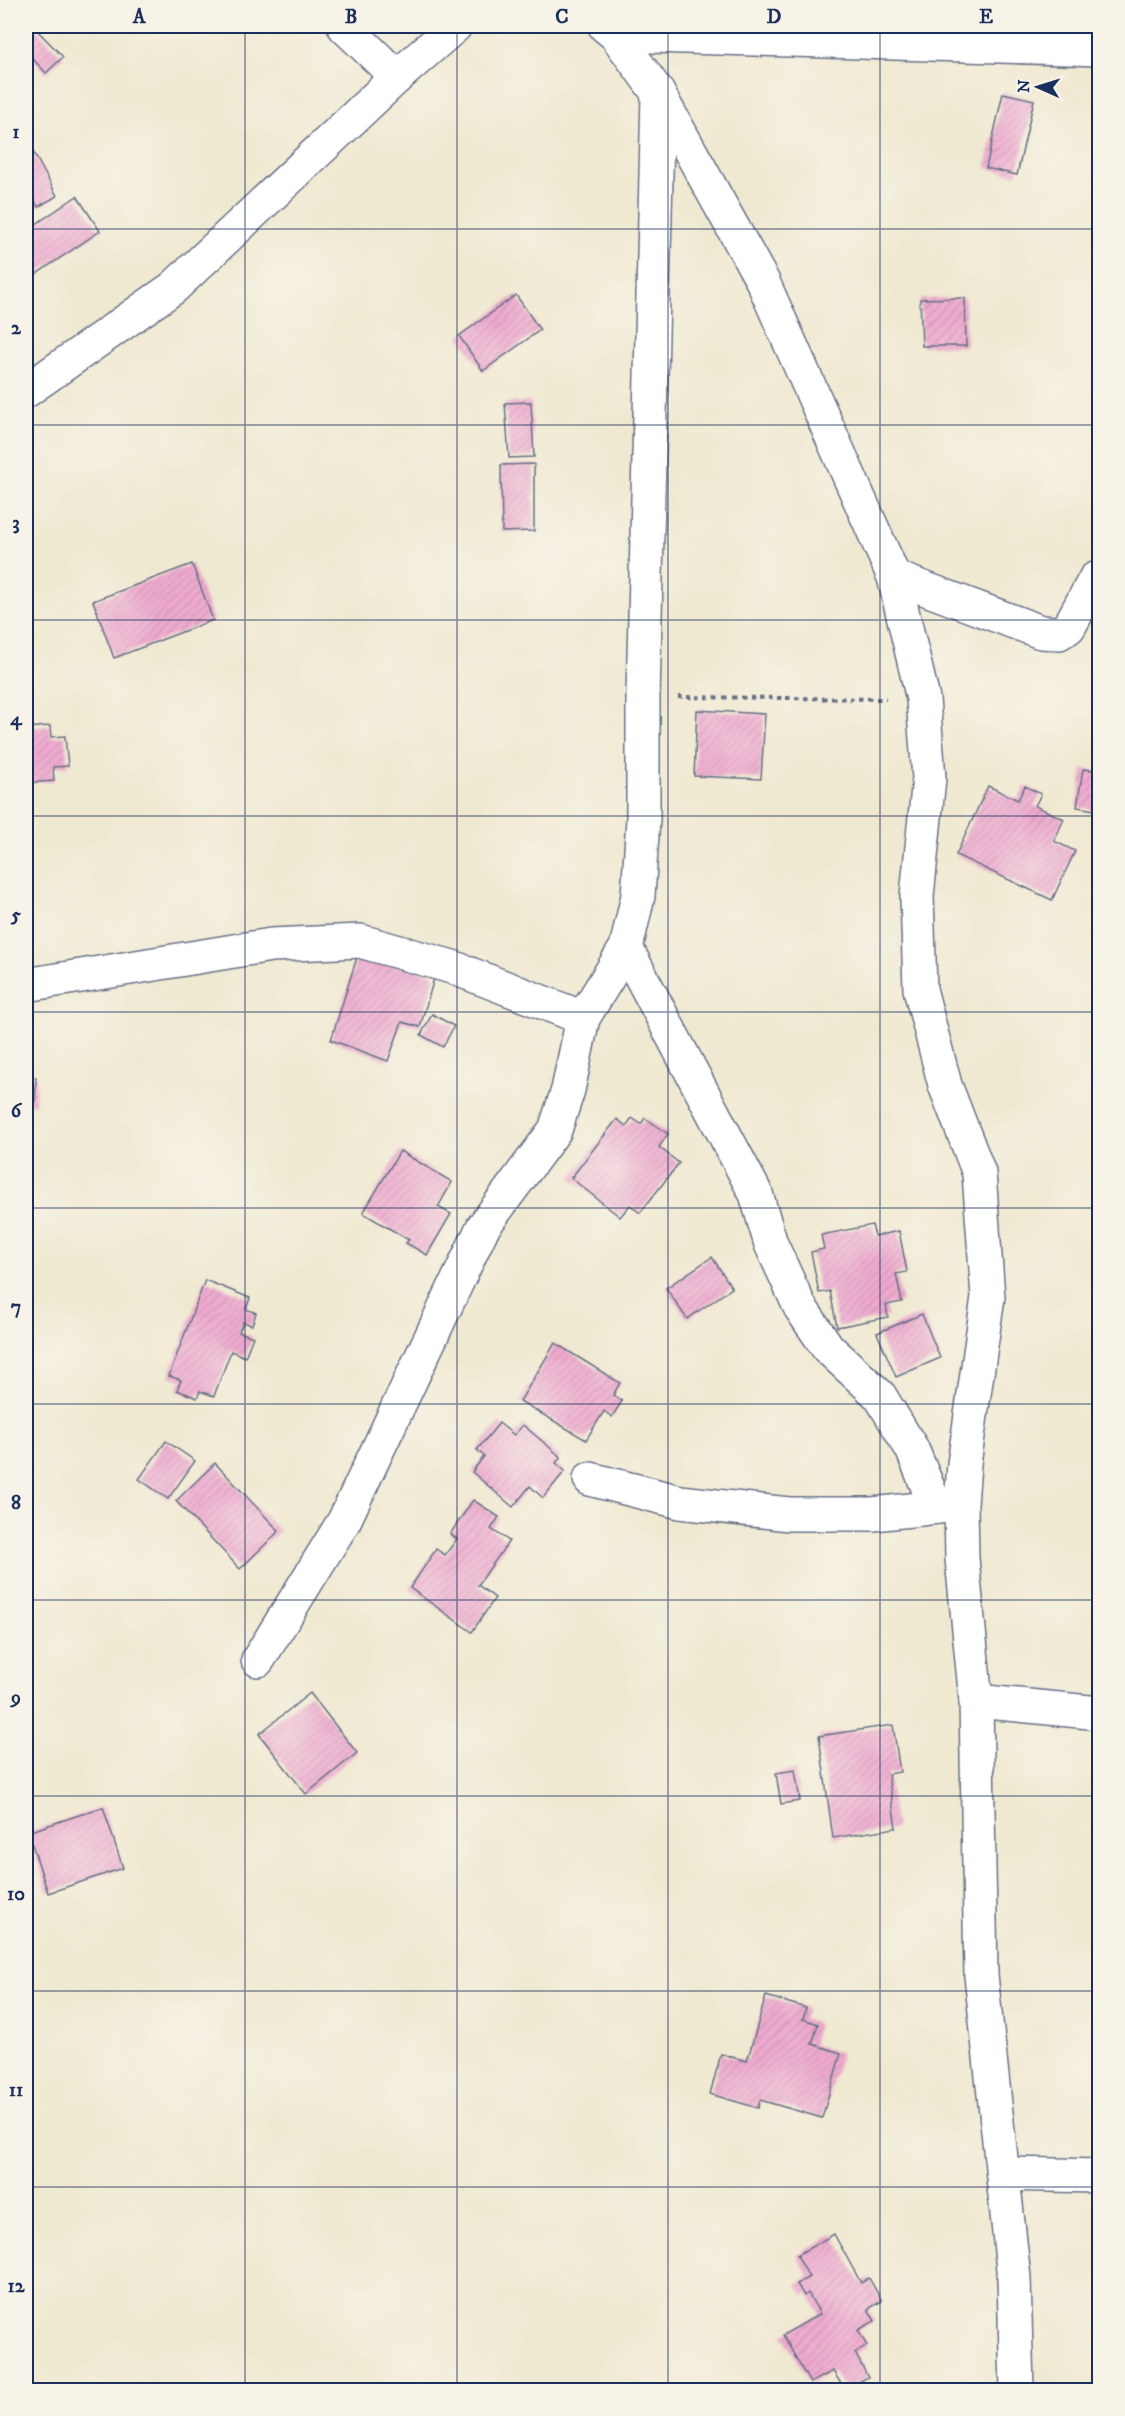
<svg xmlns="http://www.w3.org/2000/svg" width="1125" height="2416" font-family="'IM FELL DW Pica',serif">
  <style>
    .building { fill: url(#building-hatch) }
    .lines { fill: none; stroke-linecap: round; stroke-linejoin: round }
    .minor-casing { stroke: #667086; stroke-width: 36 }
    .tertiary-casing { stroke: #667086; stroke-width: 36 }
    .path { stroke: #667086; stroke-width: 4; stroke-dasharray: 4.5 4.5; stroke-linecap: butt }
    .minor { stroke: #fff; stroke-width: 33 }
    .tertiary { stroke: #fff; stroke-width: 33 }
    .grid { fill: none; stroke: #1b2f5e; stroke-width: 1.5; stroke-opacity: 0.55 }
    .neatline { fill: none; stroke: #1b2f5e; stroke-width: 2 }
    .grid-label { font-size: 20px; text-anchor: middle; font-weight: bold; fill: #1b2f5e }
  </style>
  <defs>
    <pattern id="building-hatch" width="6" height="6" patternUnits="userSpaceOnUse" patternTransform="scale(1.5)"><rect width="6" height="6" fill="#efabcf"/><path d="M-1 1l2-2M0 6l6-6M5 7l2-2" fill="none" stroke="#cc93b4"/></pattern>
  </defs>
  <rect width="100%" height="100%" fill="#f7f3e8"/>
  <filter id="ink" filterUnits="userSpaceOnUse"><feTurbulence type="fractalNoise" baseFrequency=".0167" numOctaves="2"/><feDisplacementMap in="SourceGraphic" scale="12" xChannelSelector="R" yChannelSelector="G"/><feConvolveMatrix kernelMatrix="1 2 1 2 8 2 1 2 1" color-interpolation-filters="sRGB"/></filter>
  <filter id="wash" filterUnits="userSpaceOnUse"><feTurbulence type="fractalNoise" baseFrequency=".008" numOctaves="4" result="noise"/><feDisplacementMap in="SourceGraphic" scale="24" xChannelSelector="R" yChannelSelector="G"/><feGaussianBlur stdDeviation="1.35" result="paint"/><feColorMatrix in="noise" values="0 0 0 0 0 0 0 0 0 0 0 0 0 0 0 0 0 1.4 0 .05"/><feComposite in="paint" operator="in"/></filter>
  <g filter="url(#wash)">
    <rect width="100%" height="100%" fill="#f0e9d1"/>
    <g id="blocks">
      <g class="building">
        <path d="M908 26H940L939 29 908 27Z"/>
        <path d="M34 27 63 57 46 73 26 52V36Z"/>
        <path d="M1003 93 1034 100 1017 175 986 168Z"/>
        <path d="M30 146 57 196 38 207 26 184V148Z"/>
        <path d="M77 196 100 231 26 281V231Z"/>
        <path d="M516 295 540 330 483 371 459 336Z"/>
        <path d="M965 298 966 346H922L920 299Z"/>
        <path d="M531 402 534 457 509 458 505 403Z"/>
        <path d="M534 464V531L502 532 501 465Z"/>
        <path d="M192 564 213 620 114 658 93 601Z"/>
        <path d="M697 710 765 714 761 779 694 776Z"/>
        <path d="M50 726 51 737 65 736 68 766 53 767 54 781 26 783V728Z"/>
        <path d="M1083 769 1100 771V811L1077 807Z"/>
        <path d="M988 786 1018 800 1025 786 1041 794 1035 806 1064 819 1054 841 1075 851 1052 900 956 855Z"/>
        <path d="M358 954 435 975 420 1027 402 1022 388 1061 331 1040Z"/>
        <path d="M432 1014 454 1026 443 1047 421 1035Z"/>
        <path d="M26 1077H36L35 1104 28 1103 27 1116H26Z"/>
        <path d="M632 1118 641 1124 645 1118 668 1134 659 1147 679 1163 640 1213 630 1205 620 1217 571 1178 617 1119 626 1126Z"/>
        <path d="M400 1151 452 1182 438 1207 451 1214 427 1255 406 1243 409 1240 363 1213Z"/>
        <path d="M872 1225 875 1236 899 1231 907 1272 896 1274 902 1302 886 1305 888 1317 837 1327 830 1291 819 1293 811 1252 824 1249 821 1235Z"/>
        <path d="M712 1257 732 1288 687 1319 666 1288Z"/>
        <path d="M205 1280 250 1298 246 1309 256 1313 252 1325 243 1322 239 1332 253 1337 245 1357 231 1351 214 1396 200 1391 197 1398 177 1390 181 1380 169 1376Z"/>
        <path d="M922 1314 940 1358 896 1377 877 1333Z"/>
        <path d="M555 1343 620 1383 613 1395 622 1401 612 1417 604 1411 586 1440 520 1401Z"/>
        <path d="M499 1423 514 1435 523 1425 561 1457 556 1463 565 1471 543 1498 530 1486 513 1507 472 1472 484 1456 477 1450Z"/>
        <path d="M166 1441 195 1461 168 1499 139 1479Z"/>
        <path d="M215 1463 279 1531 240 1569 176 1501Z"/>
        <path d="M473 1500 499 1517 491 1529 509 1541 478 1585 495 1598 472 1632 410 1588 436 1549 445 1555 457 1539 450 1534Z"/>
        <path d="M310 1693 357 1753 306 1794 259 1734Z"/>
        <path d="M893 1725 900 1772 888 1774 896 1828 833 1838 819 1736Z"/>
        <path d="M795 1770 800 1801 781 1804 776 1773Z"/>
        <path d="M103 1807 123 1868 48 1893 28 1832Z"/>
        <path d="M766 1996 806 2008 803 2019 818 2024 812 2044 841 2053 822 2118 760 2100 758 2108 710 2094 721 2054 747 2061Z"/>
        <path d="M834 2234 861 2283 869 2278 882 2301 868 2309 875 2321 858 2330 867 2346 855 2353 868 2377 845 2390 833 2371 810 2383 783 2335 820 2314 808 2293 804 2296 797 2284 809 2277 797 2255Z"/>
      </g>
    </g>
  </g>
  <g filter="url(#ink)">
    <use href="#blocks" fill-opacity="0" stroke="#667086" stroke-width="1.5"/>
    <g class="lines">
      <defs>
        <g id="minor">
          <path d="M344 26 397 77"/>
          <path d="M605 26 616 35 658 93 763 282 894 577 923 699 929 778 917 896 920 989 945 1085 979 1173 988 1297 964 1464 961 1504 962 1559 976 1701 981 1975 1014 2278 1017 2390"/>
          <path d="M616 35 1100 49"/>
          <path d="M894 577 1041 632 1059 633 1069 627 1095 579 1100 577"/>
          <path d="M626 948 756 1194 771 1244 800 1307 828 1348 880 1396 912 1449 936 1507"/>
          <path d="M26 985 271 945 360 941 452 967 583 1018"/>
          <path d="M590 1479 680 1502 789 1514H873L957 1505"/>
          <path d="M258 1660 344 1521 483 1227 555 1130 568 1090 583 1018 626 948 638 896 643 819V697L658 95"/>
          <path d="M976 1701 1100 1713"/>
          <path d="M1003 2174 1100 2176"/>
        </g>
        <path id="tertiary" d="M26 391 173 288 397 77 455 26"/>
      </defs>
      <use href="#minor" class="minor-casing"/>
      <use href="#tertiary" class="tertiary-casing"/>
      <path class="path" d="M678 697 886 699"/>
      <use href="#minor" class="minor"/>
      <use href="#tertiary" class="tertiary"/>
    </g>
  </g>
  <path class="grid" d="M245 26V2390M457 26V2390M668 26V2390M880 26V2390M26 229H1100M26 425H1100M26 620H1100M26 816H1100M26 1012H1100M26 1208H1100M26 1404H1100M26 1600H1100M26 1796H1100M26 1991H1100M26 2187H1100"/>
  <rect width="1125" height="2416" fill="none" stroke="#f7f3e8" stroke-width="66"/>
  <g transform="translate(1038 87) rotate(273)" stroke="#f7f3e8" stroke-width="4.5" paint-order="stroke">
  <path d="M0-4.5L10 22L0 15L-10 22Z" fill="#1b2f5e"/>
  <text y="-9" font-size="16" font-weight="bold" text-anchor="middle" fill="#1b2f5e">N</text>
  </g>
  <rect x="33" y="33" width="1059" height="2350" class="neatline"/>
  <g class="grid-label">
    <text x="139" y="23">A</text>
    <text x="351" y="23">B</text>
    <text x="562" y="23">C</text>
    <text x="774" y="23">D</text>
    <text x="986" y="23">E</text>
    <text x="16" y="138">1</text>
    <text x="16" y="334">2</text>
    <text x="16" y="529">3</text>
    <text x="16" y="725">4</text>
    <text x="16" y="921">5</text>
    <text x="16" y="1117">6</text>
    <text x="16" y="1313">7</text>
    <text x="16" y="1509">8</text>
    <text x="16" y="1704">9</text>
    <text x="16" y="1900">10</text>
    <text x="16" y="2096">11</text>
    <text x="16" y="2292">12</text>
  </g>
</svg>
